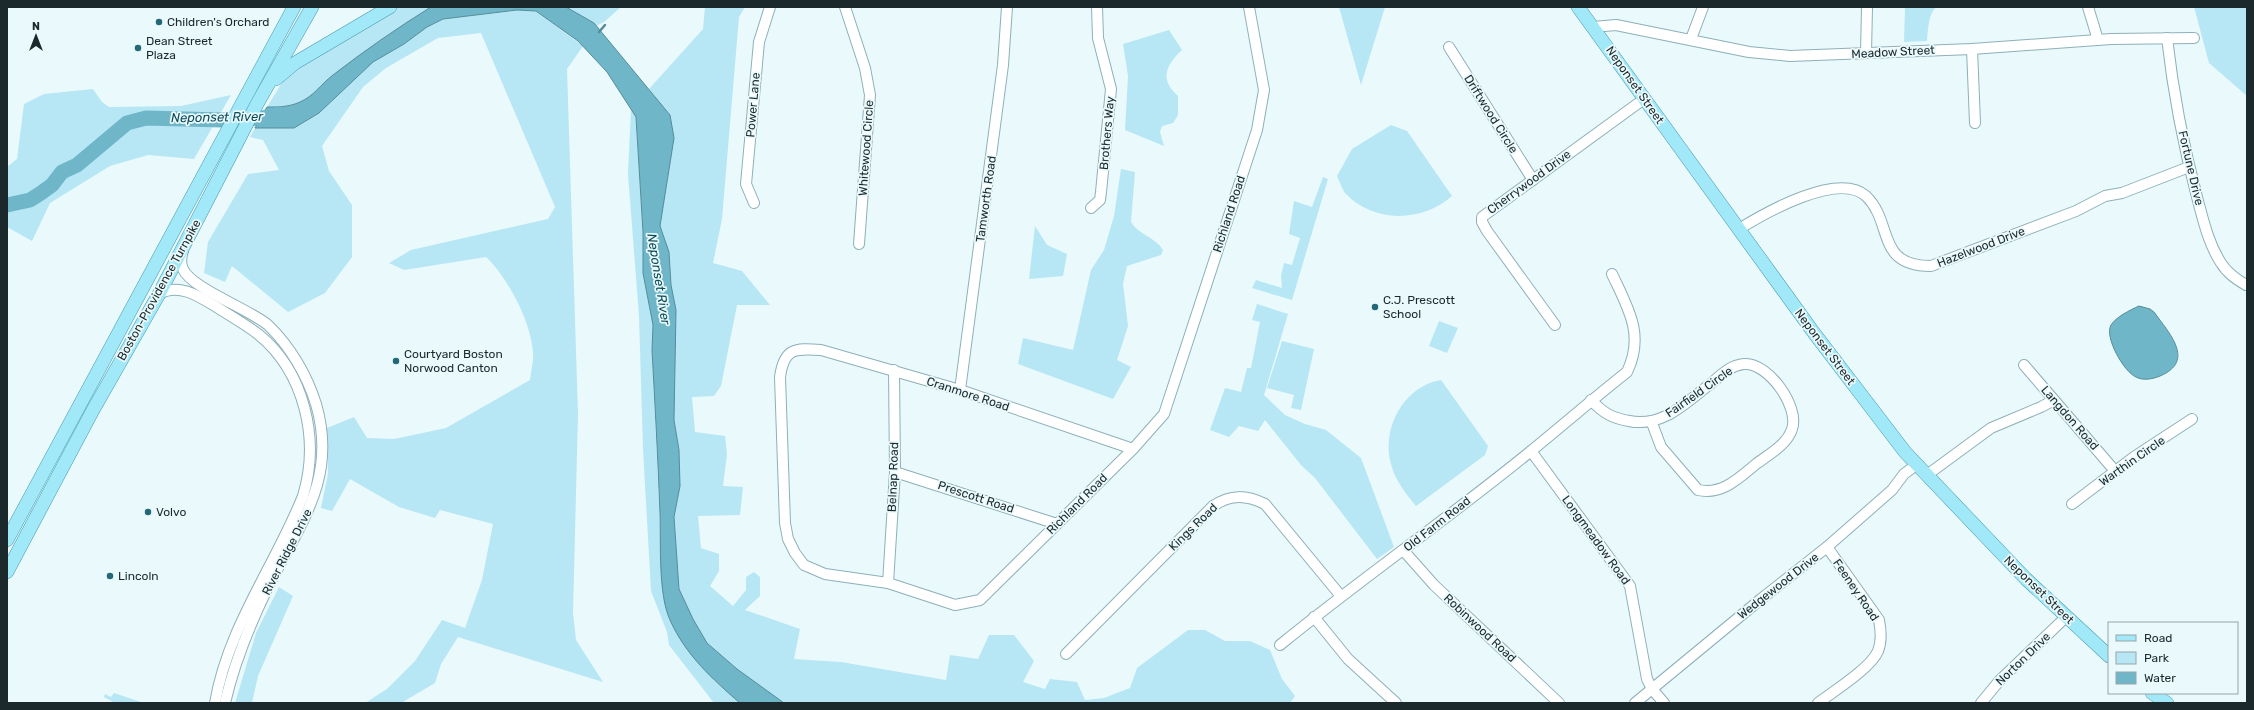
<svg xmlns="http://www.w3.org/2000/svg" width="2254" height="710" font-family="Rubik,sans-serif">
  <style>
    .green { fill: #b7e7f4 }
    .water { fill: #6eb6c8; stroke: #558c99 }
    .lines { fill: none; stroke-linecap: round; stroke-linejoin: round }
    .stream { stroke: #558c99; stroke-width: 2.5 }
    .river { stroke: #6eb6c8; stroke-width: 15 }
    .minor-casing { stroke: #8db0b9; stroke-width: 12 }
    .major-casing { stroke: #499bae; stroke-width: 14 }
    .minor { stroke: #fff; stroke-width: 10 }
    .major { stroke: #a1e8f8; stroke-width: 13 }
    .poi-dot { fill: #226877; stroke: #eaf9fc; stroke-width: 1.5 }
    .labels { text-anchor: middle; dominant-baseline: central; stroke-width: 3.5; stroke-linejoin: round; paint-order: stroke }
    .poi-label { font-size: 12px; fill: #1b292c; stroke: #eaf9fc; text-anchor: start }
    .street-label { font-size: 12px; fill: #1b292c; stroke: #eaf9fc }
    .water-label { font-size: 13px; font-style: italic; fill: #0b4c59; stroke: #eaf9fc }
  </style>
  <rect width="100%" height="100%" fill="#eaf9fc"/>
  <g class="green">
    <path d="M397 7H431C398 28 366 50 335 74 323 83 315 95 300 102 289 107 279 107 267 107L283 81 307 62Z"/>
    <path d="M566 7H621L604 22 596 26Z"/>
    <path d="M705 7H745L739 17 722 219 713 263 742 271 770 305H737L721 386 714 396 692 397 695 432 725 436 727 454 723 486 743 487 740 515 698 516 701 548 719 554V571L710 586 733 606 746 590V577L754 572 760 577V596L745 610 800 629 794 659 841 662 946 680 950 655 978 659 989 635H1014L1034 661 1023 682 1045 689 1050 679 1077 682 1085 700 1104 698 1130 688 1137 668 1188 630H1205L1225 641H1250L1270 650 1282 679 1295 696 1290 703H784L737 669 707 643 693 619 679 589 674 517 680 486 679 450 674 420 676 310 671 285 669 252 659 226 665 184 670 115 649 89 703 29Z"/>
    <path d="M1339 7H1385L1361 85Z"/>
    <path d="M1905 7H1937C1928 12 1928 32 1927 41L1904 42Z"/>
    <path d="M2194 7H2247V96L2209 63Z"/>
    <path d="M517 10 536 11 583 46 567 69 578 414 573 613 576 640 603 682 458 637 441 664 435 683 401 703H365L387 689 415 661 442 620 465 628 482 580 493 524 440 510 435 518 399 507 350 479 332 511 321 508 328 474 327 428 354 417 367 438 394 439 446 428 530 380C531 371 534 361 533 352 531 322 508 278 486 257L404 270 389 263 411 250 548 219 555 207 481 33 438 38 386 68 363 87 322 146 329 171 352 205V257L325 293 288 312 232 266 225 282 204 273 208 242 248 174 279 170 263 140 250 137 255 128H294L319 113 373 62 404 44 427 27 443 19Z"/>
    <path d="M1169 30 1182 50C1166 65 1159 79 1178 96V115L1173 123 1162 126 1160 132 1164 146 1125 130 1128 76 1123 44Z"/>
    <path d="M93 89 102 102 109 107 181 106 231 95 194 159 148 155 110 166 50 203 32 241 7 227V167L17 159 24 104 44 94Z"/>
    <path d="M631 110 636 117 643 232V273L653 325 652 350 663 589 669 619 714 681 740 703H714L669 645 667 632 651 591 643 449 639 316 628 174Z"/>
    <path d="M1391 125 1407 131 1452 196C1423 222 1374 224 1345 193 1342 188 1339 181 1337 176L1352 149Z"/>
    <path d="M1121 169 1135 172 1131 222C1139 235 1155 237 1163 250L1161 255 1127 266 1123 284 1128 326 1117 360 1131 367 1113 399 1018 364 1023 338 1073 350 1091 270 1104 250 1114 216Z"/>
    <path d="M1323 177 1328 179 1292 300 1252 288 1256 280 1282 288 1281 276 1284 263 1292 265 1300 238 1289 234 1294 201 1312 207Z"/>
    <path d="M1035 226 1047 245 1067 254 1063 276 1029 279Z"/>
    <path d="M1257 304 1288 314 1264 395 1285 415 1305 424 1326 430 1361 458 1394 547 1377 559 1315 478 1301 465 1265 420 1258 431 1239 426 1229 437 1210 430 1225 388 1241 392 1247 368H1251L1260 322 1252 320Z"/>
    <path d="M1439 321 1458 328 1447 353 1429 346Z"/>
    <path d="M1282 341 1314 349 1301 410 1291 408 1294 395 1267 388Z"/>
    <path d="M1441 380 1488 446 1485 455 1416 506C1406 494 1395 480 1391 464 1381 428 1404 386 1441 380Z"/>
    <path d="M279 587 293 596 258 676 252 703H235L256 633Z"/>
    <path d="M114 693 144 703H115L104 697 105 694 111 697Z"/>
  </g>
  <g class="water">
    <path d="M431 7H566L594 23 670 115 674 138 660 226 669 252 671 285 676 310 674 420 679 450 680 486 674 517 679 589 693 619 707 643 737 669 784 703H740C712 679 685 654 670 620 658 594 661 543 660 514 658 459 655 405 652 350L653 325 643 273V232L636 117 607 72 578 41 536 11 517 10 443 19 427 27 404 44 373 62 319 113 294 128H255L267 107C279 107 289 107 300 102 314 96 321 84 333 75 364 51 397 28 431 7Z"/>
    <path d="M2139 306 2150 309 2154 312C2169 333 2196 361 2160 376 2153 379 2143 381 2136 377 2124 372 2104 337 2111 325 2116 317 2130 310 2139 306Z"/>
  </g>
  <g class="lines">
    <path class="stream" d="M599 32 605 25"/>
    <path class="river" d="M7 205 30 200 41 193 52 185 62 172 77 165 127 123 146 118 223 120 262 118 280 114"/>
    <defs>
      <g id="minor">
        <path d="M845 7 865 68 870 95 859 244"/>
        <path d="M2088 7 2098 40"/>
        <path d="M1593 27 1616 25 1749 52 1790 56 1972 49 2111 39 2194 38"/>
        <path d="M2167 38C2173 91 2183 144 2197 197 2203 219 2208 243 2221 263 2227 273 2236 279 2246 285"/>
        <path d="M1691 39 1703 7"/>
        <path d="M1449 47 1533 180"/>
        <path d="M1972 49 1975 123"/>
        <path d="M1866 53 1867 7"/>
        <path d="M754 203 746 184 759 42 770 7"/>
        <path d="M1091 208 1100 200 1101 192 1111 89 1098 38 1097 7"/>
        <path d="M1739 229C1765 213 1838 171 1866 196 1894 223 1875 266 1931 266L2076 211 2105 196 2122 193 2189 167"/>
        <path d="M183 251C181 257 180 263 183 269 191 288 249 309 268 325 290 346 307 375 316 404 338 479 299 525 268 587 250 624 234 663 225 703"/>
        <path d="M159 294C178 283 197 295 215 306 229 315 245 324 258 334 305 372 320 440 303 496 275 566 228 627 215 703"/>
        <path d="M1555 325 1487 231 1482 222V217L1644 99"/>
        <path d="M2024 365 2115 471"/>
        <path d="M960 390 1003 65 1007 7"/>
        <path d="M1591 400C1603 413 1612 418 1629 421 1664 428 1687 401 1713 382 1722 374 1731 365 1744 364 1768 362 1800 407 1792 429 1787 445 1768 455 1756 464 1738 479 1722 495 1698 490L1661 447 1652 423"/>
        <path d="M1133 449 960 390 821 350C795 348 784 348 780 377L785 523 788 539 795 553 804 565 825 574 888 583 955 605 980 600 1133 449 1164 414 1257 130 1264 90 1249 7"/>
        <path d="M1531 451 1630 586 1647 679 1652 689 1664 703"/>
        <path d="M895 472 1057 524"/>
        <path d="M1927 475 1991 428 2041 407 2054 400"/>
        <path d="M2072 504 2134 457 2192 419"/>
        <path d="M1403 550 1434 585 1559 703"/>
        <path d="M888 583 895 472 894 370"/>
        <path d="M1314 617 1348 659 1396 703"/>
        <path d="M1280 645C1362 578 1449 518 1531 451 1563 425 1594 398 1627 372 1645 335 1628 308 1612 274"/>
        <path d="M1066 654 1213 506C1231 494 1246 495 1265 504L1340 595"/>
        <path d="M1635 703 1761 599 1827 547 1892 490 1904 474 1916 465"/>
        <path d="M1818 703C1834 691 1871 668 1878 651 1882 641 1881 630 1879 620L1827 547"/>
        <path d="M1981 703 2000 680 2066 617"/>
      </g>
      <g id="major">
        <path d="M1578 7 1814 333 1905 452 2026 579 2109 656"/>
        <path d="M276 79 295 63 390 7"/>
        <path d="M7 540 294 7"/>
        <path d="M7 572 93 410 159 294 257 104 312 7"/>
        <path d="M2152 693 2167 703"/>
      </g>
    </defs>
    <use href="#minor" class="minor-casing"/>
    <use href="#major" class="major-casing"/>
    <use href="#minor" class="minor"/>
    <use href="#major" class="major"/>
  </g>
  <g class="poi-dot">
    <circle cx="159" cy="22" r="4"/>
    <circle cx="138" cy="48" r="4"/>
    <circle cx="1375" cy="307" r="4"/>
    <circle cx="396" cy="361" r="4"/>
    <circle cx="148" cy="512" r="4"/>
    <circle cx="110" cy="576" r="4"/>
  </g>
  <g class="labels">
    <g class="poi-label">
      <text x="167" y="22">Children's Orchard</text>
      <text x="146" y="41">Dean Street<tspan x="146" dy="14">Plaza</tspan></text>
      <text x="1383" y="300">C.J. Prescott<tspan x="1383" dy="14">School</tspan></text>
      <text x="404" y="354">Courtyard Boston<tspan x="404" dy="14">Norwood Canton</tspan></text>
      <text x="156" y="512">Volvo</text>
      <text x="118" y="576">Lincoln</text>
    </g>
    <g class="street-label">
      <text transform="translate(1893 52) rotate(-3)">Meadow Street</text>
      <text transform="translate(1635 85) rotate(55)">Neponset Street</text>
      <text transform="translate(753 105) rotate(-85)">Power Lane</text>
      <text transform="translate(1491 114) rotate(58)">Driftwood Circle</text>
      <text transform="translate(1107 133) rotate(-85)">Brothers Way</text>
      <text transform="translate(866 148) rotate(-86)">Whitewood Circle</text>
      <text transform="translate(2191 168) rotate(77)">Fortune Drive</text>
      <text transform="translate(1529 182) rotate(-36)">Cherrywood Drive</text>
      <text transform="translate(986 199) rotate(-82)">Tamworth Road</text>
      <text transform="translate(1229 214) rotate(-72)">Richland Road</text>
      <text transform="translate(1981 247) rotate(-21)">Hazelwood Drive</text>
      <text transform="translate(159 290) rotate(-61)">Boston-Providence Turnpike</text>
      <text transform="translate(1825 347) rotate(53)">Neponset Street</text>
      <text transform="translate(1699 392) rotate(-35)">Fairfield Circle</text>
      <text transform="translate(968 394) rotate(18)">Cranmore Road</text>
      <text transform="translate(2070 418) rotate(49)">Langdon Road</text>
      <text transform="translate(2132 461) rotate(-35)">Warthin Circle</text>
      <text transform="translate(893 477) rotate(-88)">Belnap Road</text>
      <text transform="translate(976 497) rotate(18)">Prescott Road</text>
      <text transform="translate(1077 504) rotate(-45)">Richland Road</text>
      <text transform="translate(1437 524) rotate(-38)">Old Farm Road</text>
      <text transform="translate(1193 527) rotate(-44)">Kings Road</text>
      <text transform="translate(1596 540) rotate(54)">Longmeadow Road</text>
      <text transform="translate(287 552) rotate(-63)">River Ridge Drive</text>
      <text transform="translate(1778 586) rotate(-38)">Wedgewood Drive</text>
      <text transform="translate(1856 590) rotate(56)">Feeney Road</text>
      <text transform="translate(2039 590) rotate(44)">Neponset Street</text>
      <text transform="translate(1480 628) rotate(43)">Robinwood Road</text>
      <text transform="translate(2023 659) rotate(-44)">Norton Drive</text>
    </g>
    <g class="water-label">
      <text transform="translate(217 117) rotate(-1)">Neponset River</text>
      <text transform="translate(659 279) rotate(81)">Neponset River</text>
    </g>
  </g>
  <rect width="2254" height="710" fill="none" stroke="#1b292c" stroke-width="16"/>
  <rect x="2108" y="622" width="130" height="72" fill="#eaf9fc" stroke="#97a6a9"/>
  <rect x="2116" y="635" width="20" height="6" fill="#a1e8f8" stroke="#97a6a9"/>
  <text x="2144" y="642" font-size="12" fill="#1b292c">Road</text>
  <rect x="2116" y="652" width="20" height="12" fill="#b7e7f4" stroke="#97a6a9"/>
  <text x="2144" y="662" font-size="12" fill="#1b292c">Park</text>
  <rect x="2116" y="672" width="20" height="12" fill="#6eb6c8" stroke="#97a6a9"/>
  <text x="2144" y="682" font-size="12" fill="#1b292c">Water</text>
  <g transform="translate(36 36)" stroke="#eaf9fc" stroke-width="3" paint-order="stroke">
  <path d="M0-3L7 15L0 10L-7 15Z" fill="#1b292c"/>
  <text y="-6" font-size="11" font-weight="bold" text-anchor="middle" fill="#1b292c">N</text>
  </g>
</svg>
